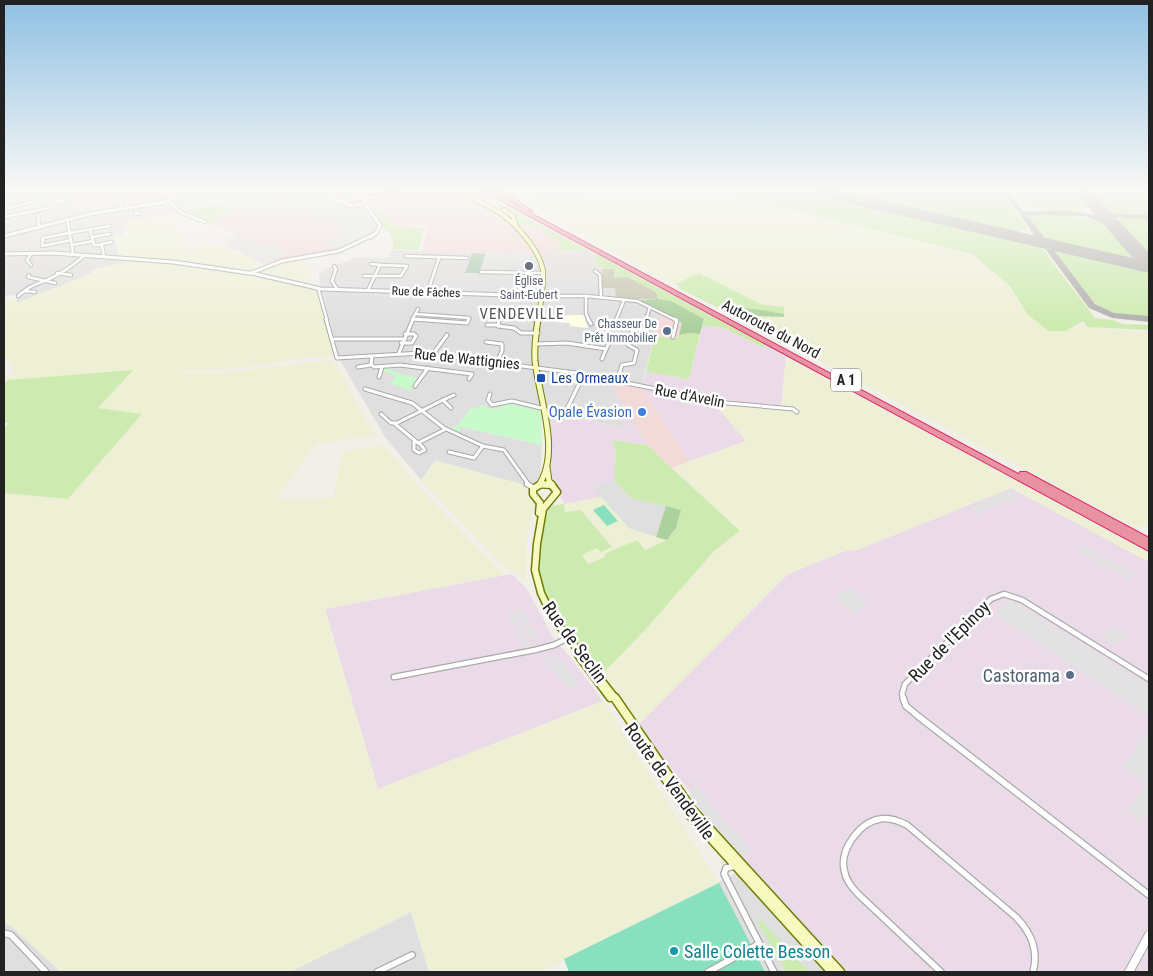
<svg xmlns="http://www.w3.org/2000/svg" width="1153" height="976" font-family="'Roboto Condensed',sans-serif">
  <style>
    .residential { fill: #e0dfdf }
    .commercial { fill: #f2dad9 }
    .industrial { fill: #ebdbe8 }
    .education { fill: #ffffe5 }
    .construction { fill: #c7c7b4 }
    .farmland { fill: #eef0d5 }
    .grass { fill: #cdebb0 }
    .forest { fill: #add19e }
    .cemetery { fill: #aacbaf }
    .park { fill: #c8facc }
    .pitch { fill: #88e0be }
    .parking { fill: #e2e2e2 }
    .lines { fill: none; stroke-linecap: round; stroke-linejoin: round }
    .taxiway { fill: #b1b0ac; fill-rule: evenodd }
    .runway { fill: #b1b0ac; fill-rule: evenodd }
    .minor-far3-casing { stroke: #a9a9a9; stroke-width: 4.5 }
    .minor-far2-casing { stroke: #a9a9a9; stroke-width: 5 }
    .minor-far1-casing { stroke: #a9a9a9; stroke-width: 7 }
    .minor-casing { stroke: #a9a9a9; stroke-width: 8 }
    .tertiary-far1-casing { stroke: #a9a9a9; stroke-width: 5 }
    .tertiary-casing { stroke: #a9a9a9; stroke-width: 10 }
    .secondary-far3-casing { stroke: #707d05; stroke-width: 5.5 }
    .secondary-far2-casing { stroke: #707d05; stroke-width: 7 }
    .secondary-far1-casing { stroke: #707d05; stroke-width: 9 }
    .secondary-casing { stroke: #707d05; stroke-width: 11 }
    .motorway-casing { stroke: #dc2a67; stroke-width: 2 }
    .minor-far3 { stroke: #fff; stroke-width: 2.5 }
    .minor-far2 { stroke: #fff; stroke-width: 3 }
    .minor-far1 { stroke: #fff; stroke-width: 4.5 }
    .minor { stroke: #fff; stroke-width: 5.5 }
    .tertiary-far1 { stroke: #fff; stroke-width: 3 }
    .tertiary { stroke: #fff; stroke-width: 8 }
    .secondary-far3 { stroke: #f7fabf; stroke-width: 4 }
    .secondary-far2 { stroke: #f7fabf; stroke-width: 5 }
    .secondary-far1 { stroke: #f7fabf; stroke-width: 6 }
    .secondary { stroke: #f7fabf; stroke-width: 8 }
    .motorway { fill: #e892a2; fill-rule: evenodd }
    .worship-dot { fill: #6b7280; stroke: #fff; stroke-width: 2 }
    .service-dot { fill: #5c6f8a; stroke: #fff; stroke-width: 2 }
    .transit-dot { fill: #1a4fb4; stroke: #fff; stroke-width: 2 }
    .shop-dot { fill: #3f7fe0; stroke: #fff; stroke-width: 2 }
    .culture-dot { fill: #0f9aa8; stroke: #fff; stroke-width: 2 }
    .labels { text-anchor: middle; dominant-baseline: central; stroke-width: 5; stroke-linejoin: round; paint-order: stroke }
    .far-worship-label { font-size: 12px; fill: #5b616d; stroke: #fff }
    .far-street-label { font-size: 12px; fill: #222; stroke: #fff }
    .far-service-label { font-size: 12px; fill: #4e5e75; stroke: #fff; text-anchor: end }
    .shield { fill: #fff; stroke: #646464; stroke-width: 1 }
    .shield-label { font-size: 14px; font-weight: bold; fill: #222 }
    .far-quarter-label { font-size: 15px; letter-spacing: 1px; fill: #555; stroke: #fff }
    .street-label { font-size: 15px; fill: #222; stroke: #fff }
    .transit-label { font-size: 15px; fill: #164399; stroke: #fff; text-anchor: start }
    .shop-label { font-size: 15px; fill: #366cbe; stroke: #fff; text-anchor: end }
    .near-street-label { font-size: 18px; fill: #222; stroke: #fff }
    .near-service-label { font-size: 18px; fill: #4e5e75; stroke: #fff; text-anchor: end }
    .near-culture-label { font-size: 18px; fill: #0d838f; stroke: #fff; text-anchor: start }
  </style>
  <rect width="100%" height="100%" fill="#f2efe9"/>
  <g class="residential">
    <path d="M4 191H210V195L172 201 177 211 125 222 121 257 122 263 92 270V273L17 304 16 294 4 297Z"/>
    <path d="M390 250 534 255 588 250 594 253 596 264 600 265 603 271 625 299 637 300 661 313 641 387 609 381 628 413 619 415 628 430 569 415 564 423 549 421 548 410 541 411 507 403 499 409 488 408 486 405 470 410 458 425 452 428 462 427 542 445 540 476 536 483 525 485 437 461 433 463 421 480 385 437 340 360 319 280V275L324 269 353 259 354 257 390 258Z"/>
    <path d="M614 480 631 498 666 506 656 537 630 529 591 487Z"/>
    <path d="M748 867 849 972H569L564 959Z"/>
    <path d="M411 912 429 972H290Z"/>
    <path d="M4 923 11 926 61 972H4Z"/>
  </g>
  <g class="commercial">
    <path d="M210 191H478L494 200 497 206 513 213 518 225H531L543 229 558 240 562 249 556 250V254L534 255 422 251 427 227 414 225 377 226 373 233 342 249 264 264 220 243 237 235 175 209 172 201 209 195Z"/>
    <path d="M661 313 682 323 678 339 655 336Z"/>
    <path d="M609 381 641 387 690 461 673 468 647 445Z"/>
  </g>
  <g class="industrial">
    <path d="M703 325 726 329 762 347 766 345 786 357 781 410 714 402 746 441 690 461 641 387 646 372 689 379Z"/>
    <path d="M628 413 647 445 613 440 616 454 614 480 591 487 601 497 564 504 551 475 549 421 564 423 568 415 627 430 619 415Z"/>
    <path d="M1011 488 1149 562V972H849L748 867 638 725 788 574 845 551 857 550Z"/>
    <path d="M512 574 527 589 555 641 566 652 603 701 378 789 325 609Z"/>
  </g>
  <path class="education" d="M572 315H584L588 328 570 326V323L557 322V320H552L550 316Z"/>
  <path class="construction" d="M602 269H614L656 292 658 299H625L616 297 615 288H602Z"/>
  <g class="farmland">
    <path d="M589 191H709L972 255 1009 286 1028 314 1048 331 1081 326 1149 333V526L1134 527 732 315 784 316V307L760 304 699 273 675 284 519 201 587 198Z"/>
    <path d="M177 211 196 219 172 225 186 250 212 243 263 264 249 270 173 260 118 256 113 236 128 233 125 222Z"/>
    <path d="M305 258 307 272 313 286 265 271 275 264Z"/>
    <path d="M122 259 170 263 256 275 316 289 334 356 307 358 230 369 185 370 179 373H221L332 360 376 436 323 443 317 442 277 498H333L343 451 383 445 430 499 504 575 325 609 378 789 603 701 719 883 540 972H429L411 912 290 972H61L11 926 4 923V493L69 499 141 414 97 409 132 371 8 380 13 369 4 353V303L16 299 17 303 92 273 91 270 122 263Z"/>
    <path d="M786 357 1149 553V562L1011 488 857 550 845 551 788 574 638 725 602 674 644 631 714 551 740 531 673 468 746 441 713 402 781 409Z"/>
    <path d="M437 461 525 485 528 498 534 503 527 539 526 581 499 562 421 480 434 463Z"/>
    <path d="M601 497 630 529 667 540 645 550 606 556 588 564 582 555 598 547 612 546 585 513 581 510 565 512 564 504Z"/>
  </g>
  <g class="grass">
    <path d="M210 191H212V194L222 192 225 194 182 203 186 212 216 203 234 210 211 220 217 224H214C201 220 178 216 172 201L209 195Z"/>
    <path d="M504 191 515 198H540L538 191H589L587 198 519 201Z"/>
    <path d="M712 191H807L1035 244 1042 248 1095 318 1112 320 1123 324 1149 325V330L1087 327 1083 321 1066 331H1049L1028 315 1010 286 972 254Z"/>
    <path d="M828 191H1001L1027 227 1026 230 1007 232Z"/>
    <path d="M1009 191H1074L1088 207 1086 210C1061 214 1026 213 1009 191Z"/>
    <path d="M1090 191H1149V216L1112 213Z"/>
    <path d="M494 200 588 250 556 252V250L562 249 558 240 552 239 550 235 545 236 543 229 531 225H518L513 213 497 206Z"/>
    <path d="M384 204 383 208 396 209H382L381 212 389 225 424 228 419 250 393 249V240L390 233 385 230 374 212 376 209H382Z"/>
    <path d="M1031 214 1074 216 1101 221 1134 258 1130 257 1124 259 1055 243 1043 236 1029 218Z"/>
    <path d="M1125 217 1149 218V253L1118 221 1119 219Z"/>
    <path d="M1052 248 1145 269 1149 274V317C1127 316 1109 315 1092 300Z"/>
    <path d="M594 253 766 345 762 347 726 329 703 325 704 319 671 301 658 299 656 292 627 277 614 278V269H602L600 265H596Z"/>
    <path d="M699 273 760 304 784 307V314L762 310 719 308 678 288 679 286 675 284Z"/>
    <path d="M689 333 700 334 689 379 646 372 655 336 678 339 679 335Z"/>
    <path d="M133 370 98 408 142 414 68 499 4 493V428L9 423H4V383L8 380Z"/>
    <path d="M613 440 647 445 740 531 714 551 644 631 602 674C578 645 546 614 540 574 536 552 544 527 549 506L564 504 565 512 581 510 612 547 601 552 597 548 582 555 588 564 605 557 604 554 637 540 645 550C671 539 674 538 681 510L631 498 614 480 616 454Z"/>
    <path d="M761 920 809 972H786L758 922Z"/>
  </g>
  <g class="forest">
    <path d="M658 299 671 301 704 319 700 334 689 333 679 335 682 323 637 300Z"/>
    <path d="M733 307 762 310 784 314V317L732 315 719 308Z"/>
    <path d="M666 506 681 510 676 528 667 540 656 537Z"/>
  </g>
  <path class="cemetery" d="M472 253 486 254 479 273H465Z"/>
  <g class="park">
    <path d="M391 366V371L400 373 401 375 416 377 417 380 410 390 390 384 396 376 383 371V368Z"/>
    <path d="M507 403 541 411 542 445 462 427 458 432 451 429 458 425 470 409 487 405 488 408 498 409Z"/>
  </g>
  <g class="pitch">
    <path d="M604 505 618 521 607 526 593 510Z"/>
    <path d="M719 883 765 972H569L564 959Z"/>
  </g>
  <g class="parking">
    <path d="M237 191 250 195 262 191H301L345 207H357L366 210 377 225 376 227 369 235 340 248 325 242 343 231 344 228 284 205 253 217 216 203 186 212 178 206 182 203Z"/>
    <path d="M238 236 277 248 288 252 266 263 222 243Z"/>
    <path d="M486 254 534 255 535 258V262L483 261Z"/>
    <path d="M1009 490 1018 496 976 515 971 510 973 509 971 507Z"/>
    <path d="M1083 546 1135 575 1130 580 1078 551Z"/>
    <path d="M847 587 868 602 855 614 834 599Z"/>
    <path d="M1008 601 1015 602 1149 686V716L995 615Z"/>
    <path d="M521 609 539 642 533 644 517 612 514 613 531 647 526 648 508 614Z"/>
    <path d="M1113 626 1125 634 1115 646 1103 638Z"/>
    <path d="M548 657 561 660 580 684 569 689 544 658Z"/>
    <path d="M1149 729V785L1123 767Z"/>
    <path d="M696 783 710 804 750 849 741 858 689 796Z"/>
    <path d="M1145 785 1149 788V811L1142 822 1127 811Z"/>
  </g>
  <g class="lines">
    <path class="taxiway" d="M1002 191H1009L1023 211H1073L1101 216 1102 214 1104 213 1149 215V219L1104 217 1115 222V226H1112L1084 216 1027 215 1095 304 1114 313 1149 316V322L1112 318 1089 308 1038 239 1032 241 1019 240V236L1031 237 1034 234Z"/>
    <path class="runway" d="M810 191H841L1133 258 1074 191H1091L1149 253V273L818 196 812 194Z"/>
    <defs>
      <g id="minor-far3">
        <path d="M4 195 22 191"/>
        <path d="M118 196 122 208"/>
        <path d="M170 196 203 191"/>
        <path d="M168 201 180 212 205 222"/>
        <path d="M136 206V214L140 213"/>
        <path d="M4 209 35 201 52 191"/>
        <path d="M38 215 39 227"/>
        <path d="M4 217 50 208 53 203 69 198 68 191"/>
        <path d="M67 219 73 252 71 255"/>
        <path d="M90 230 94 245H102L104 257"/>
        <path d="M69 233 43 238 42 246 71 240"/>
        <path d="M69 233 110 226"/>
        <path d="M93 237 110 234"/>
        <path d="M101 244 112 242"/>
        <path d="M72 245 93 241"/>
        <path d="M31 254 27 260 31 265"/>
        <path d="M406 256 467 258"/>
        <path d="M371 264 381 265"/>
        <path d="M334 266 336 269 332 281 337 289"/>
        <path d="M595 271 600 275 601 297"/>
        <path d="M481 272 542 273"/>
        <path d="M57 273 71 275"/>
        <path d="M29 275 28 277 55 283"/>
        <path d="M364 276H375"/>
        <path d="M318 288 327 320"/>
        <path d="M368 290 380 265 407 266 401 276H375"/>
        <path d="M24 291 35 292"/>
        <path d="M428 291 439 258"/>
        <path d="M18 296C32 284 33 286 49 279 62 273 74 265 85 255"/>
        <path d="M541 296H586L637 301 676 320"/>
        <path d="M586 296V314L589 320"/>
        <path d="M416 314 469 318 468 320"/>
        <path d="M413 319 423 320"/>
        <path d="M412 320 418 309"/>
        <path d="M499 320 501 311 510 309"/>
        <path d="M616 320 624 300"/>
        <path d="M646 320 650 307"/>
      </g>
      <g id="minor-far2">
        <path d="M326 319 337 358 421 353 576 373 727 403 793 409 797 412"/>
        <path d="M413 319 467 323 469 319"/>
        <path d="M499 319 498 326 514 328 521 333H538"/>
        <path d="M588 319 591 324"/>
        <path d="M487 325H498"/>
        <path d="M614 325 617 319"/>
        <path d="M673 337 677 320 674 319"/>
        <path d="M332 339H403"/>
        <path d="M486 342 502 344V351L497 362"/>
        <path d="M401 343H412L416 336 414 334H405"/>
        <path d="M536 344 567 343 606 349"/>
        <path d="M399 353 413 319"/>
        <path d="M433 354 447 335"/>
        <path d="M372 356 371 364 374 367 400 365 472 374 469 379"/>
        <path d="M602 359 610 340"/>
        <path d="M358 367 371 365"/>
        <path d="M379 377 382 367"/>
        <path d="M617 381 622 365 634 363 637 350 628 345 632 331 644 328 647 319"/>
        <path d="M415 386 428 368"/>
        <path d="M365 389 412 403 444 428 483 446 504 450 529 485"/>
        <path d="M490 394 488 400 492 405 512 401 545 409"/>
        <path d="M443 400 454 395"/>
        <path d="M567 409 584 374"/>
        <path d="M381 414 391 423H395"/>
        <path d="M446 429 418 443 395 424 443 400 451 408"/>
        <path d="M414 442V450L419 453 425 450 419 443"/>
        <path d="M449 452 474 458 483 446"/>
      </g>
      <g id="minor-far1">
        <path d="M527 484 534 488"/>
        <path d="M394 677 535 650 554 645 568 638"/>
        <path d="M904 699 902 694 905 684 991 599 1004 594 1022 600 1149 679"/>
      </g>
      <g id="minor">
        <path d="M903 698 906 706 918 716 1149 895"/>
        <path d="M736 866 726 868 724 874 774 972"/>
        <path d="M4 933 11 935 46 972"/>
        <path d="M377 972 412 955"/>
        <path d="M708 972 759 944"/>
        <path d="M941 972 857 893C851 886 845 879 844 869 840 849 860 822 880 819 890 817 899 821 907 825L1016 917C1031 933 1039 950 1033 972"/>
      </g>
      <g id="tertiary-far1">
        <path d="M307 191 353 206 362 204 369 198 408 191"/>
        <path d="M340 201 369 197"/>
        <path d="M364 203 380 225 377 232 371 237"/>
        <path d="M4 236 90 214 165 202 169 200 172 191"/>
        <path d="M4 254 53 253 173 262 256 274 321 289 541 296"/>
        <path d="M251 273 282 261 339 251 373 235"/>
      </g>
      <path id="tertiary" d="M1129 972 1149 935"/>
      <g id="secondary-far3">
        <path d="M456 191C490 207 506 211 530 243 536 251 541 260 543 270 544 287 541 304 538 320"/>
        <path d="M504 210 513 216 516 226"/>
      </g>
      <g id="secondary-far2">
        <path d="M538 319C536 332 534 347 535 361 539 398 561 451 539 485"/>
        <path d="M547 467 549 481 552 485"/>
        <path d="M539 485H552"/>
      </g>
      <g id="secondary-far1">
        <path d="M551 484 557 492 543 509 537 544 535 570 541 593 553 618 616 699"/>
        <path d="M539 513 540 503 533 494V489L541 484 552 485"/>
        <path d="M578 655 610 698"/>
      </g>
      <g id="secondary">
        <path d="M615 698 692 810 840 972"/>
        <path d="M634 732 692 817 832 972"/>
      </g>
      <g id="motorway">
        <path d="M387 191H396L378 196 376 195Z"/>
        <path d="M483 191H489L1020 475 1019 474 1020 472H1026L1149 538V544L1147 543 1149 544V551Z"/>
        <path d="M499 191H504L532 211 528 212Z"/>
      </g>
    </defs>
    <use href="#minor-far3" class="minor-far3-casing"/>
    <use href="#minor-far2" class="minor-far2-casing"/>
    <use href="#minor-far1" class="minor-far1-casing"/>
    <use href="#minor" class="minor-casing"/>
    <use href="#tertiary-far1" class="tertiary-far1-casing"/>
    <use href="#tertiary" class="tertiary-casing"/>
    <use href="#secondary-far3" class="secondary-far3-casing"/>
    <use href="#secondary-far2" class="secondary-far2-casing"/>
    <use href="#secondary-far1" class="secondary-far1-casing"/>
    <use href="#secondary" class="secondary-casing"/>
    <use href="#motorway" class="motorway-casing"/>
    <use href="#minor-far3" class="minor-far3"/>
    <use href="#minor-far2" class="minor-far2"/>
    <use href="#minor-far1" class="minor-far1"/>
    <use href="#minor" class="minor"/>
    <use href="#tertiary-far1" class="tertiary-far1"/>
    <use href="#tertiary" class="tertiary"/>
    <use href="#secondary-far3" class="secondary-far3"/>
    <use href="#secondary-far2" class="secondary-far2"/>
    <use href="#secondary-far1" class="secondary-far1"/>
    <use href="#secondary" class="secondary"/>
    <use href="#motorway" class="motorway"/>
  </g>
  <linearGradient id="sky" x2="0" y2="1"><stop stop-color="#8fc0e4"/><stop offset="0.58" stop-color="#f9f8f5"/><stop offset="1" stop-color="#f9f8f5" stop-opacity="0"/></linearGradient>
  <rect width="1153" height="328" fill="url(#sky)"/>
  <circle class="worship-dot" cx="529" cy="266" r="5"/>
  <g class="service-dot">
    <circle cx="667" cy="331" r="5"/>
    <circle cx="1070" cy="675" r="5"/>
  </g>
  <rect class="transit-dot" x="536" y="373" width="10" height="10" rx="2.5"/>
  <circle class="shop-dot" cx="642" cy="412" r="5"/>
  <circle class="culture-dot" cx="674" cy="951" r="5"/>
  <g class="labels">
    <g class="far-worship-label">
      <text x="529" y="281">Église<tspan x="529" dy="14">Saint-Eubert</tspan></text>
    </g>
    <g class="far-street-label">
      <text transform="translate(426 292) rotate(2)">Rue de Fâches</text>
    </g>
    <g class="far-service-label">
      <text x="657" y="324">Chasseur De<tspan x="657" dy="14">Prêt Immobilier</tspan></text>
    </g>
    <rect class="shield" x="831" y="368.5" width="30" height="23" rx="4"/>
    <g class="shield-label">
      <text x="846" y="380">A 1</text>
    </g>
    <g class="far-quarter-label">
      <text x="522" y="314">VENDEVILLE</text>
    </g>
    <g class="street-label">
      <text transform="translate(771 329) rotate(28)">Autoroute du Nord</text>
      <text transform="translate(467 359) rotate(6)">Rue de Wattignies</text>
      <text transform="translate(690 396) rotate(11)">Rue d'Avelin</text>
    </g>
    <g class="transit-label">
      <text x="551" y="378">Les Ormeaux</text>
    </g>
    <g class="shop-label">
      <text x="632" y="412">Opale Évasion</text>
    </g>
    <g class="near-street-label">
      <text transform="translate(949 641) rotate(-45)">Rue de l'Epinoy</text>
      <text transform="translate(575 642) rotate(54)">Rue de Seclin</text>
      <text transform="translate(670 781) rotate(54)">Route de Vendeville</text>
    </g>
    <g class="near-service-label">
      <text x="1060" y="675">Castorama</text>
    </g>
    <g class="near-culture-label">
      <text x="684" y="951">Salle Colette Besson</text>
    </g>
  </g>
  <rect width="1153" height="976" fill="none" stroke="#222222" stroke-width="10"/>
</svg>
